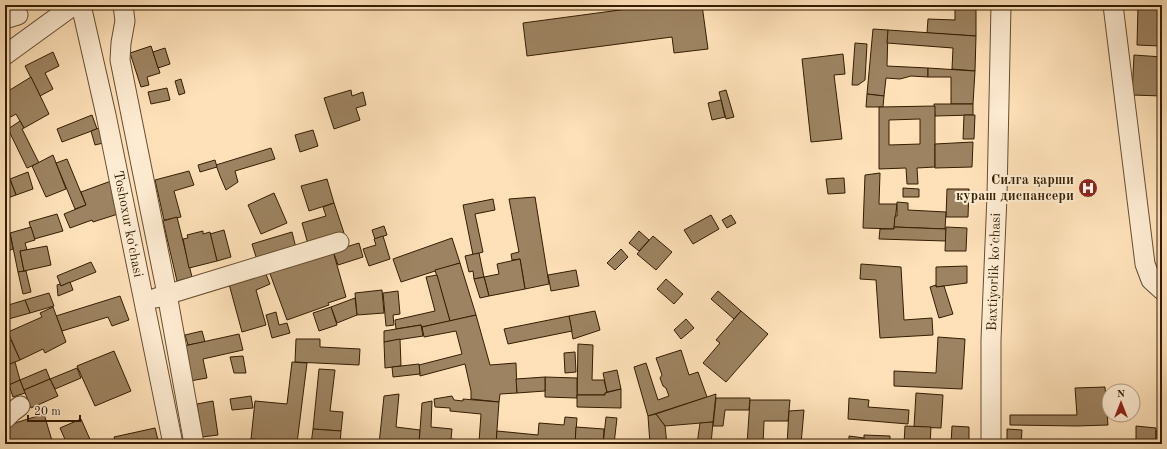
<svg xmlns="http://www.w3.org/2000/svg" width="1167" height="449" font-family="'Old Standard TT',serif">
  <style>
    .building { fill: #9d8361; stroke: #341d01; fill-rule: evenodd }
    .lines { fill: none; stroke-linecap: round; stroke-linejoin: round }
    .minor-casing { stroke: #664e2f; stroke-width: 21 }
    .minor { stroke: #feecd2; stroke-width: 19 }
    .labels { text-anchor: middle; dominant-baseline: central; stroke-width: 4; stroke-linejoin: round; paint-order: stroke }
    .poi-label { font-size: 14px; font-weight: bold; fill: #341d01; stroke: #feecd2; text-anchor: end }
    .street-label { font-size: 14px; fill: #341d01; stroke: #feecd2 }
  </style>
  <rect width="100%" height="100%" fill="#fee1b9"/>
  <filter id="stains"><feTurbulence type="fractalNoise" baseFrequency=".005" numOctaves="4"/><feColorMatrix values="0 0 0 0 .2 0 0 0 0 .09 0 0 0 0 .02 0 0 0 .5 -.17"/></filter>
  <radialGradient id="worn" r=".72"><stop offset=".6" stop-color="#630" stop-opacity="0"/><stop offset="1" stop-color="#630" stop-opacity=".3"/></radialGradient>
  <g class="building">
    <path d="M657 5H702L708 49 674 53 672 37 527 56 523 23Z"/>
    <path d="M955 5H976V36L927 33 928 19 955 20Z"/>
    <path d="M1138 6H1162L1160 46 1137 45Z"/>
    <path d="M873 29 888 30 887 66 928 68V77L911 76 900 79 886 78 884 96 867 94Z"/>
    <path d="M888 30 976 36 975 71 952 69 953 48 887 43Z"/>
    <path d="M855 43 867 44 865 80 858 85H852Z"/>
    <path d="M151 46 160 73 147 77 149 85 141 87 130 53Z"/>
    <path d="M165 48 170 64 158 68 153 52Z"/>
    <path d="M53 52 59 66 45 73 53 89 40 96 25 66Z"/>
    <path d="M843 54 845 74 834 75 842 139 811 142 802 59Z"/>
    <path d="M1134 55 1162 57V96L1132 95Z"/>
    <path d="M928 68 975 71 973 104H951V77H928Z"/>
    <path d="M31 77 49 114 24 128 16 114 5 120V93Z"/>
    <path d="M181 79 185 93 179 95 175 81Z"/>
    <path d="M167 88 170 100 151 104 148 92Z"/>
    <path d="M351 90 352 96 363 92 366 105 356 108 360 120 334 129 324 98Z"/>
    <path d="M726 90 734 117 726 119 719 92Z"/>
    <path d="M867 94 884 96 883 107H866Z"/>
    <path d="M721 100 725 117 712 120 708 103Z"/>
    <path d="M934 104H973V115L935 116Z"/>
    <path d="M935 106V167L917 168 918 184H907L906 168 879 169V107ZM920 119V144L889 145V120Z"/>
    <path d="M92 115 97 129 62 142 57 129Z"/>
    <path d="M964 115H975L974 139H963Z"/>
    <path d="M20 121 24 128 22 129 39 163 27 168 8 129Z"/>
    <path d="M99 128 103 143 95 145 91 131Z"/>
    <path d="M313 130 318 146 300 152 295 135Z"/>
    <path d="M973 142 972 167 935 168V144Z"/>
    <path d="M271 148 275 159 235 171 238 182 226 190 220 176 216 165Z"/>
    <path d="M53 155 66 189 46 197 32 166Z"/>
    <path d="M67 159 86 205 75 209 56 163Z"/>
    <path d="M215 160 217 167 200 172 198 165Z"/>
    <path d="M189 171 194 185 174 191 181 217 164 220 155 180Z"/>
    <path d="M28 172 33 189 16 195 10 179Z"/>
    <path d="M880 173 879 204H897L894 229 863 228 865 175Z"/>
    <path d="M9 177 16 195 5 199V179Z"/>
    <path d="M844 178 845 193 828 194 826 179Z"/>
    <path d="M327 179 334 203 309 211 301 186Z"/>
    <path d="M111 181 116 199 113 200 118 214 93 222 92 220 70 228 64 214 86 205 81 192Z"/>
    <path d="M903 188 919 189V197H903Z"/>
    <path d="M947 189H969L968 217H946Z"/>
    <path d="M274 193 287 223 261 234 248 205Z"/>
    <path d="M535 197 549 284 525 289 520 259 512 260 511 254 519 252 509 199Z"/>
    <path d="M493 199 495 210 475 214 483 252 473 255 463 205Z"/>
    <path d="M897 202 908 203V210L946 212 945 229 894 227 895 216H897Z"/>
    <path d="M334 203 344 233 308 244 302 223 326 216 323 207Z"/>
    <path d="M57 214 63 231 34 239 29 222Z"/>
    <path d="M711 215 719 229 693 244 684 230Z"/>
    <path d="M731 215 736 223 727 228 722 220Z"/>
    <path d="M177 217 192 277 177 281 163 221Z"/>
    <path d="M384 226 387 235 375 239 372 230Z"/>
    <path d="M31 227 35 240 25 243 27 250 20 251 24 271 18 272 10 233Z"/>
    <path d="M894 227 946 229V241L879 239 880 229H894Z"/>
    <path d="M946 227 967 228 966 251H945Z"/>
    <path d="M224 230 231 257 217 261 210 234Z"/>
    <path d="M203 231V234L210 232 217 261 189 268 183 239 188 238 187 235Z"/>
    <path d="M639 231 649 240 639 251 629 243Z"/>
    <path d="M292 232 296 248 257 260 252 244Z"/>
    <path d="M10 233 13 249 5 252V234Z"/>
    <path d="M383 236 390 259 369 266 363 249 376 245 374 239Z"/>
    <path d="M653 236 672 252 656 270 637 254Z"/>
    <path d="M452 238 460 263 401 282 393 259Z"/>
    <path d="M359 243 363 257 338 265 333 251Z"/>
    <path d="M47 246 51 265 24 271 20 251Z"/>
    <path d="M621 249 628 257 615 270 607 263Z"/>
    <path d="M333 251 346 297 328 303 329 305 287 320 269 271Z"/>
    <path d="M479 253 484 277 474 279 473 271 469 272 465 256Z"/>
    <path d="M520 259 525 289 489 296 484 277 499 274 497 264Z"/>
    <path d="M91 262 96 272 61 286 57 276Z"/>
    <path d="M460 263 476 315 450 321 435 270Z"/>
    <path d="M861 264 901 267 904 320 932 318 933 335 880 338 876 280 860 279Z"/>
    <path d="M967 266V283L936 287V267Z"/>
    <path d="M576 270 579 286 551 291 548 275Z"/>
    <path d="M26 271 31 292 23 294 18 272Z"/>
    <path d="M265 272 270 284 256 290 266 325 242 332 229 284Z"/>
    <path d="M437 275 450 321 422 327 421 325 396 329 395 320 435 311 426 277Z"/>
    <path d="M484 277 489 296 480 298 474 279Z"/>
    <path d="M666 279 683 294 674 304 657 289Z"/>
    <path d="M70 282 73 290 58 296 57 285 60 284 61 286Z"/>
    <path d="M936 285V287L944 286 953 314 939 318 930 287Z"/>
    <path d="M382 290 384 313 357 315 355 293Z"/>
    <path d="M398 291 400 314 393 315 394 325 386 326 383 293Z"/>
    <path d="M718 291 741 311 734 319 711 299Z"/>
    <path d="M49 293 54 306 30 313 25 300Z"/>
    <path d="M120 296 129 320 112 326 108 317 62 331 56 316Z"/>
    <path d="M355 298 357 315 337 323 331 307Z"/>
    <path d="M25 300 30 313 5 320V306Z"/>
    <path d="M53 307 66 342 45 353 43 349 20 360 8 332 42 317 40 313Z"/>
    <path d="M331 307 337 325 319 331 313 313Z"/>
    <path d="M595 311 600 330 573 339 569 316Z"/>
    <path d="M741 311 768 334 726 382 703 363 720 343 716 340Z"/>
    <path d="M276 312 279 325 287 323 290 333 272 338 266 315Z"/>
    <path d="M476 315 490 365 516 363 517 393 500 394 499 402 471 399V391L465 364 420 376 419 365 462 354 456 331 424 337 422 327Z"/>
    <path d="M569 316 572 331 508 344 504 329Z"/>
    <path d="M686 319 694 328 681 339 674 330Z"/>
    <path d="M421 325 423 336 384 342V331Z"/>
    <path d="M202 331 205 342 188 345 185 335Z"/>
    <path d="M239 334 243 350 203 359 207 378 190 381 184 346Z"/>
    <path d="M938 337 965 339 962 389 894 386V371L936 373Z"/>
    <path d="M296 339H320V347L360 349 359 365 295 362Z"/>
    <path d="M400 339 401 366 385 368 384 342Z"/>
    <path d="M11 340 20 360 5 366V343Z"/>
    <path d="M578 344 593 345 592 380H604L607 392 605 393V395H577Z"/>
    <path d="M681 350 689 375 698 372 707 397 648 416 634 367 646 363 658 400 669 396 666 388 663 386 660 378 662 375 656 358Z"/>
    <path d="M114 351 131 391 95 406 77 366Z"/>
    <path d="M575 352 576 372 565 373 564 353Z"/>
    <path d="M243 356 246 373H234L230 357Z"/>
    <path d="M15 362 20 380 9 385 5 366Z"/>
    <path d="M292 362 307 363 297 443 251 439 255 401 287 404Z"/>
    <path d="M419 364 420 374 393 377 392 367Z"/>
    <path d="M77 368 81 378 55 389 50 379Z"/>
    <path d="M46 369 50 379 24 390 20 380Z"/>
    <path d="M319 369 335 370 330 411 343 412 341 431 313 429Z"/>
    <path d="M617 370 621 389 607 392 603 373Z"/>
    <path d="M545 377 577 378V398L545 397Z"/>
    <path d="M545 377V391L517 393 516 379Z"/>
    <path d="M50 379 58 396 31 408 24 390Z"/>
    <path d="M20 380 25 393 13 397 9 385Z"/>
    <path d="M1105 387 1108 425 1077 426 1010 425V415H1077L1075 388Z"/>
    <path d="M621 389V408L577 407V395H605V393Z"/>
    <path d="M5 391 9 410H5Z"/>
    <path d="M916 393 943 395 941 428 914 427Z"/>
    <path d="M399 394 396 427 420 430 419 444H379L384 396Z"/>
    <path d="M716 394 713 422 665 426 656 414Z"/>
    <path d="M251 396 253 408 232 410 230 399Z"/>
    <path d="M452 396 454 400 463 401V399L499 402 496 444H419L422 403 432 401 431 427 452 429 451 439 479 442 481 414 450 411V408L435 407 434 399Z"/>
    <path d="M716 398H750L749 410H725L723 426H713Z"/>
    <path d="M849 398 869 400 868 407 909 410 908 424 848 419Z"/>
    <path d="M750 400H790L788 421H764L763 444H747Z"/>
    <path d="M213 401 218 435 202 437 197 404Z"/>
    <path d="M804 410 801 444H787L789 411Z"/>
    <path d="M44 414 53 444H5L7 429 12 424Z"/>
    <path d="M656 414 665 426 667 444H650L648 416Z"/>
    <path d="M565 417 577 418 575 444H496L497 431 538 435 539 423 564 425Z"/>
    <path d="M606 417 617 418 614 444H603Z"/>
    <path d="M81 419 92 444H67L60 428Z"/>
    <path d="M713 422 711 444H697L700 423Z"/>
    <path d="M905 426 931 427 930 444H904Z"/>
    <path d="M952 426 969 427V444H951Z"/>
    <path d="M1136 426 1156 428V444H1136Z"/>
    <path d="M576 427 604 429 603 444H575Z"/>
    <path d="M155 428 159 444H116L114 437Z"/>
    <path d="M313 429 341 431 340 444H311Z"/>
    <path d="M1007 429 1022 430 1021 444H1007Z"/>
    <rect x="1156" y="431" width="6" height="13"/>
    <path d="M864 435 890 436V444H864Z"/>
    <path d="M849 436 864 438V444H849Z"/>
  </g>
  <g class="lines">
    <defs>
      <g id="minor">
        <path d="M81 5 106 115 173 444"/>
        <path d="M123 5 125 21 121 43 120 60 167 294 194 444"/>
        <path d="M1113 5 1145 264 1151 280 1162 290"/>
        <path d="M5 19 18 15"/>
        <path d="M5 55 74 5"/>
        <path d="M156 298 339 242"/>
        <path d="M5 419 12 412 20 406"/>
        <path d="M991 444V340L997 196 1001 5"/>
      </g>
    </defs>
    <use href="#minor" class="minor-casing"/>
    <use href="#minor" class="minor"/>
  </g>
  <defs>
    <symbol id="hospital-disc" viewBox="-11 -11 22 22"><circle r="9.5" fill="#8f2418" stroke="#feecd2"/><path d="M-5-5h3v3.5h4V-5h3V5h-3V1.5h-4V5h-3Z" fill="#fff"/></symbol>
  </defs>
  <g fill-rule="evenodd">
    <use href="#hospital-disc" x="1077" y="177" width="22" height="22"/>
  </g>
  <g class="labels">
    <g class="poi-label">
      <text x="1074" y="180">Силга қарши<tspan x="1074" dy="16">кураш диспансери</tspan></text>
    </g>
    <g class="street-label">
      <text transform="translate(128 224) rotate(79)">Toshoxur koʻchasi</text>
      <text transform="translate(994 272) rotate(-88)">Baxtiyorlik koʻchasi</text>
    </g>
  </g>
  <rect width="1167" height="449" fill="none" stroke="#fee1b9" stroke-width="20"/>
  <rect x="6" y="6" width="1155" height="437" fill="none" stroke="#341d01" stroke-width="2"/>
  <rect x="10" y="10" width="1147" height="429" fill="none" stroke="#341d01"/>
  <g transform="translate(1121 403)"><circle r="19" fill="#feecd2" stroke="#ad997e"/>
  <path d="M0-3L7 15L0 10L-7 15Z" fill="#8f2418"/>
  <text y="-6" font-size="11" font-weight="bold" text-anchor="middle" fill="#341d01">N</text>
  </g>
  <path d="M28 415v6h52v-6" fill="none" stroke="#341d01" stroke-width="2"/>
  <text x="34" y="415" font-size="12" fill="#341d01" stroke="#feecd2" stroke-width="3" paint-order="stroke">20 m</text>
  <rect width="100%" height="100%" filter="url(#stains)"/>
  <rect width="100%" height="100%" fill="url(#worn)"/>
</svg>
